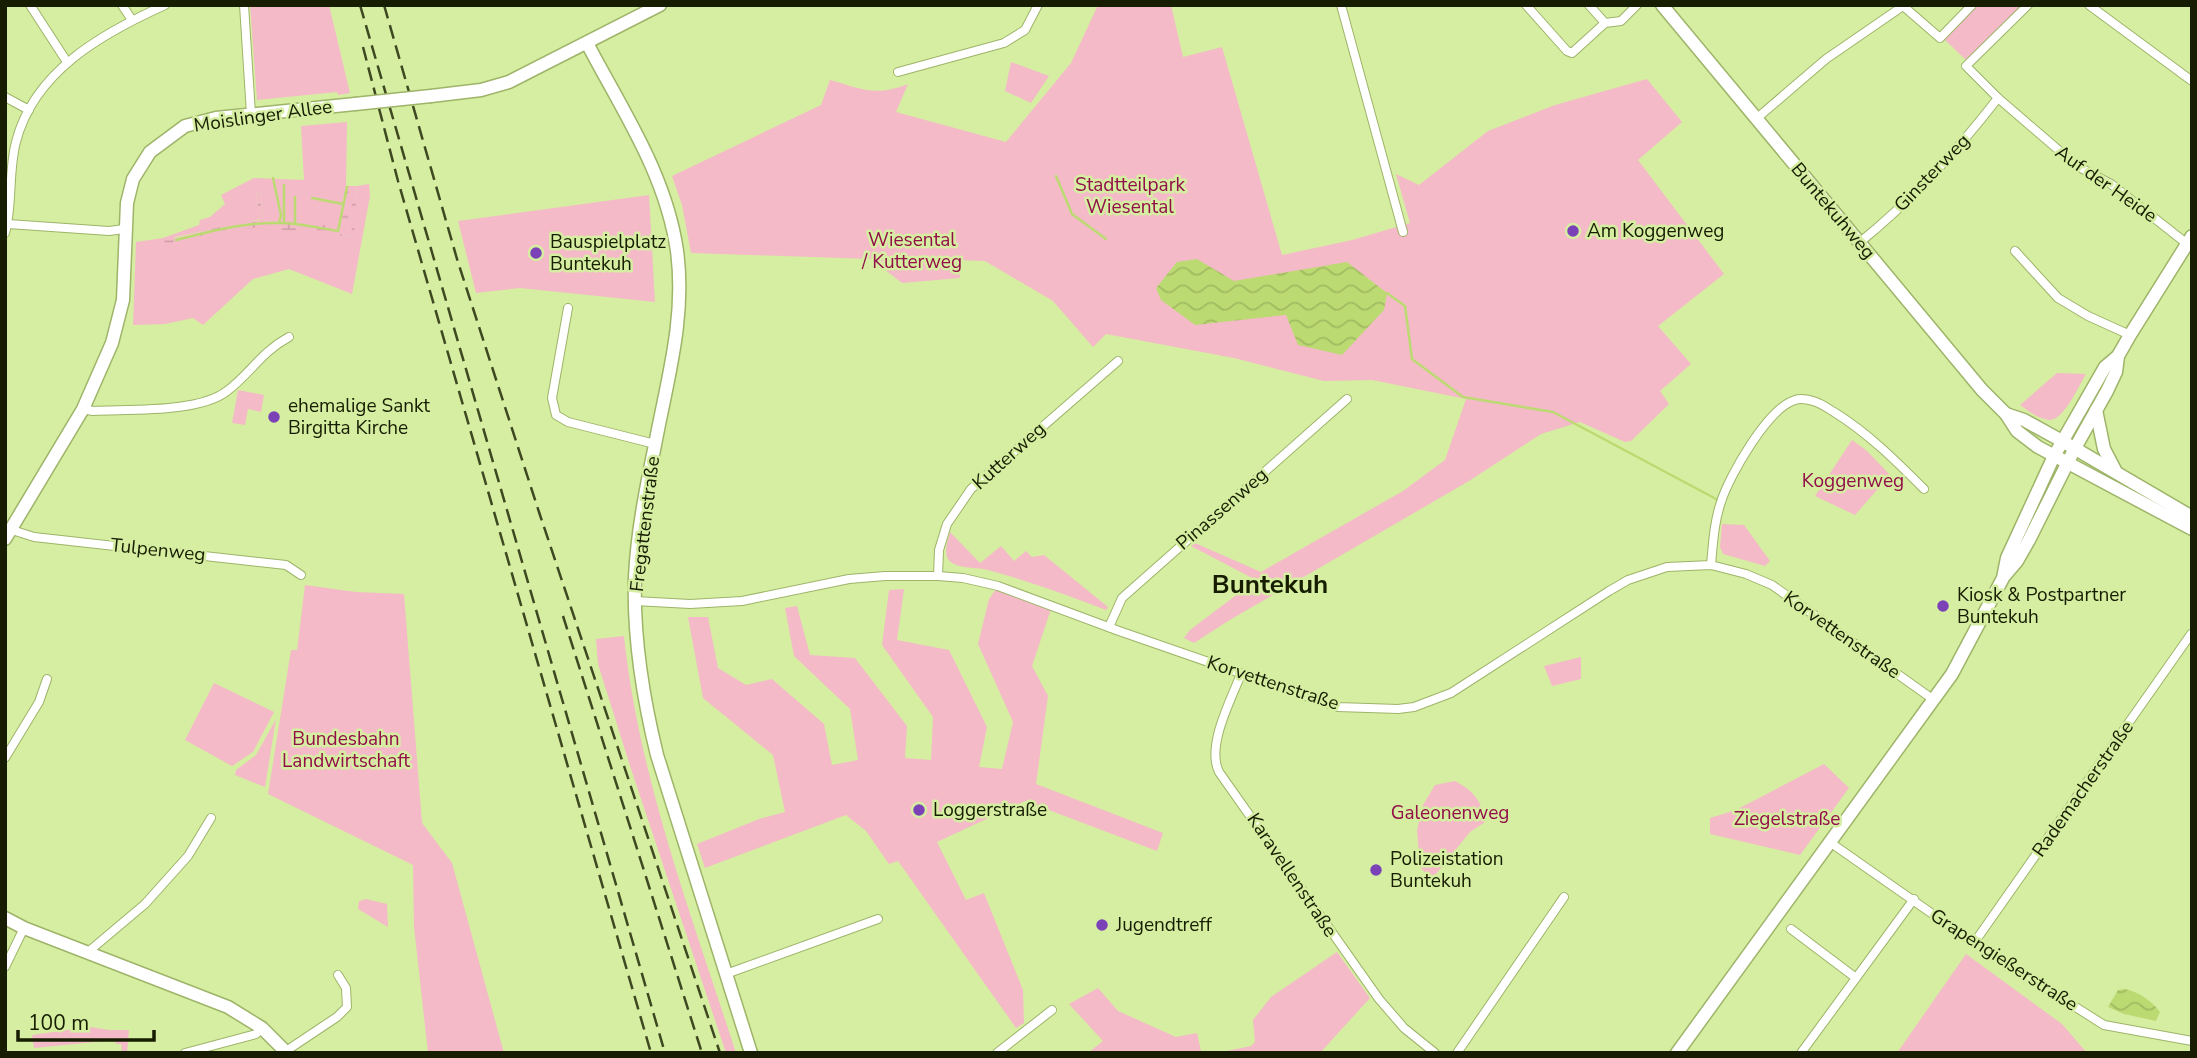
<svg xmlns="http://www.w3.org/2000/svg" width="2197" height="1058" font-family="'Nunito Sans',sans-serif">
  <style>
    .green { fill: #f4bac8 }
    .wetland { fill: url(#wetland-marsh) }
    .water { fill: url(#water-waves) }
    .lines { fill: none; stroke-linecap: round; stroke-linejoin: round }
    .stream { stroke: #bcda72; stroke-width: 2.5 }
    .street-casing { stroke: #9eb469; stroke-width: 10 }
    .secondary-casing { stroke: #9eb469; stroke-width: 15 }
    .primary-casing { stroke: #9eb469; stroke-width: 15 }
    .street { stroke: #fff; stroke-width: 8 }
    .secondary { stroke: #fff; stroke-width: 12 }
    .primary { stroke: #fff; stroke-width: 12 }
    .rail { stroke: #3e4821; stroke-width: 2.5; stroke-dasharray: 14 7; stroke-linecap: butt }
    .primary-bridge-casing { stroke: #9eb469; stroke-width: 15; stroke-linecap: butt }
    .primary-bridge { stroke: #fff; stroke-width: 12 }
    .poi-dot { fill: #7b42b8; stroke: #d6eea1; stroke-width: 2.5 }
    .labels { text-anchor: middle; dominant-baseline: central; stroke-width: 5; stroke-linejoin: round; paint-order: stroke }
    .street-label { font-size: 19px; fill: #161d00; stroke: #d6eea1 }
    .park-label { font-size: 19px; fill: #910e48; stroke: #d6eea1 }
    .poi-label { font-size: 19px; fill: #161d00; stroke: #d6eea1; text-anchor: start }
    .district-label { font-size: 26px; font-weight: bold; fill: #161d00; stroke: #d6eea1 }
  </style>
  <defs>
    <pattern id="wetland-marsh" width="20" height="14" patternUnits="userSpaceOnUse" patternTransform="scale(1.75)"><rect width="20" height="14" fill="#f4bac8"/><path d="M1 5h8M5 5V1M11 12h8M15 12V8" fill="none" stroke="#d09faa"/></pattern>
    <pattern id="water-waves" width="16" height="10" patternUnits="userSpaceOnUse" patternTransform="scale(1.75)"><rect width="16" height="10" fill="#bcda72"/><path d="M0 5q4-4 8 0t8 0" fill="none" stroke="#a1bb61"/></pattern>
  </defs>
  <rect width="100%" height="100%" fill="#d6eea1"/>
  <g class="green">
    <path d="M250 5H329L350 93 338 95 337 92 257 100Z"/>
    <path d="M1098 5H1171L1183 57 1222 47 1282 255 1352 240 1410 223 1396 174 1419 185 1488 131 1555 105 1647 79 1682 122 1638 160 1724 274 1658 326 1691 364 1660 391 1669 404 1631 441 1625 442 1580 422 1541 434 1469 481 1228 621 1194 643 1184 638 1190 630 1256 580 1191 546 1195 543 1261 572 1403 491 1445 460 1466 399 1372 380 1324 381 1234 358 1106 334 1093 347 1053 301 985 261 958 260 960 278 902 283 871 259 691 253 682 205 672 176 821 105 830 80C862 89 875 97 908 84L896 112 1006 142 1071 63Z"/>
    <path d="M1976 5H2022L1966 60 1943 38Z"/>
    <path d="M1011 62 1049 76 1031 103 1005 91Z"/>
    <path d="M347 122 346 186 338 225H302L288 220 264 222 260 192 256 193 260 219 175 237 168 246C202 233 241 225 278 227 303 228 329 234 353 237L357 186 369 184 370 196 352 294 289 269 253 279 203 325 193 318 165 324 133 325 136 242 163 238 199 225 200 220 210 217 225 204 221 195 254 178 304 180 301 126Z"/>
    <path d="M649 195 655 302 520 288 476 293 458 221Z"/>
    <path d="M2057 373 2086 374C2079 385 2064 421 2049 420 2039 419 2028 411 2020 405Z"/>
    <path d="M238 390 264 395 261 412 248 409 245 425 232 423Z"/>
    <path d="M1852 440 1867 451 1890 475 1855 515 1815 496Z"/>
    <path d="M1722 524 1744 525 1770 561 1765 566 1723 554 1720 547Z"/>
    <path d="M950 532 980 563 1001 546 1014 561 1026 551 1032 557 1044 555 1108 607 1106 610C1067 595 1028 581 988 570 977 567 959 569 951 562 942 556 948 540 950 532Z"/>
    <path d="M305 585 356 592 404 594 422 823 452 863 504 1053H428L414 927 413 865 268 794 291 650H297Z"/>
    <path d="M998 586 1052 606 1032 666 1048 696 1036 784 1163 833 1157 851 1025 801 937 842 966 900 984 893 1023 990 1024 1023 1016 1028 898 861 889 864 866 831 846 815 705 868 697 844 759 819 785 812 773 755 703 698 688 617H708L718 668 746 685 772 679 824 724 832 765 858 760 850 709 794 656 785 608 797 606 810 655 855 658 907 726 905 758 931 760 933 717 882 645 889 590 904 589 897 640 949 650 987 727 979 767 1002 769 1013 722 978 644 989 599Z"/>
    <path d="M624 636C639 779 692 916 736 1053H726L631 769 598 664 596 639Z"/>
    <path d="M1581 657V679L1552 686 1544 666Z"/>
    <path d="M214 683 274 712 253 752 232 766 185 740Z"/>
    <path d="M276 719 265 787 235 775 236 770 256 755Z"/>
    <path d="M1824 764 1849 788 1800 855 1710 834V818L1736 810Z"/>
    <path d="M1455 781C1475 792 1481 800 1485 822L1470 832 1436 874 1429 877 1420 867 1417 830 1423 805 1435 785Z"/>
    <path d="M366 899 387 904 388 927 358 909 359 901Z"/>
    <path d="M1337 952 1370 998 1320 1053H1217L1251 1046 1255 1042 1253 1020 1271 997Z"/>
    <path d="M1966 954 2062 1024 2087 1053H1897Z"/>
    <path d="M1098 988 1118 1011 1176 1037 1197 1033 1201 1051 1204 1053H1088L1103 1041 1069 1004Z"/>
    <path d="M90 1027 110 1030H129L127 1053H122L121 1044H116L115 1040 34 1048 32 1035Z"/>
  </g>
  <path class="wetland" d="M346 186H357L354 237 282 230V227C242 227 204 232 167 247L164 241 240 222 260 220 256 193 260 192 264 222 278 221 280 215H285L288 220 302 225H338Z"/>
  <g class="water">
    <path d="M1197 259 1234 281 1347 262 1387 293 1384 310 1342 355 1298 345 1286 315 1195 325 1161 300 1156 288 1177 262Z"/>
    <path d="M2124 989C2138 991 2152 1001 2160 1012L2156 1021 2124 1014 2108 1007 2118 990Z"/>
  </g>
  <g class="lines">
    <g class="stream">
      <path d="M1056 176 1072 214 1106 239"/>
      <path d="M273 178 281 215 279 223"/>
      <path d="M295 197V224"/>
      <path d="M312 198 343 204"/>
      <path d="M284 223V185"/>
      <path d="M176 240C210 232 243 222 279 223 298 223 319 228 338 231L347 187"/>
      <path d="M1387 293 1405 306 1412 359 1463 397 1553 412 1718 500"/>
    </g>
    <defs>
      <g id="street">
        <path d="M30 5 67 62"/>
        <path d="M122 5 132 20"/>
        <path d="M244 5 251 114"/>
        <path d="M1341 5 1403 232"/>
        <path d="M1526 5 1567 51 1572 53 1605 23"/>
        <path d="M1589 5 1605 23 1621 21 1637 5"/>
        <path d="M1902 5 1940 38 1972 5"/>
        <path d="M2028 5 1966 66 1998 98 2077 166 2111 184 2186 243"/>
        <path d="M2089 5 2192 81"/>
        <path d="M898 72 1004 43 1025 30 1038 5"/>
        <path d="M5 97 29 110"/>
        <path d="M1756 119 1826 59 1903 6"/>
        <path d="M8 224 109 231 124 229"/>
        <path d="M5 233C13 204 8 172 16 142 34 71 103 33 165 5"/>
        <path d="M1859 243C1911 201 1957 151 1998 98"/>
        <path d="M2015 251 2058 298 2088 316 2130 335"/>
        <path d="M568 308 552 398 556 415 568 422 655 444"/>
        <path d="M83 409 93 411C129 409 199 413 227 391 251 373 261 352 289 337"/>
        <path d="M12 530 34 537 286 565 301 575"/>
        <path d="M1711 565C1713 544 1714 522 1721 502 1729 476 1768 408 1795 400 1800 398 1810 400 1816 402 1822 404 1829 409 1834 412 1868 433 1896 461 1924 489"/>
        <path d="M938 576 939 550 947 524 971 489 1118 361"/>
        <path d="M635 601 690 604 742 601 849 579 885 576H938L963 578 998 586 1119 631 1338 707 1398 709 1414 707 1451 693 1609 591 1628 580 1667 567 1711 565 1746 574 1772 585 1934 700"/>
        <path d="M1109 627 1122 598 1347 399"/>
        <path d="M1241 674C1231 700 1206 746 1219 772L1379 999 1404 1028 1435 1053"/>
        <path d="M5 758 39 702 47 679"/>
        <path d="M1831 843 1974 943 2104 1025 2192 1041"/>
        <path d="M1791 929 1856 978"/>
        <path d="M1974 943 2191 634"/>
        <path d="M88 952 145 904 188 856 211 818"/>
        <path d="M5 967 24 928"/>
        <path d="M726 974 878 919"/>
        <path d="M286 1051 337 1017 347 1007 346 988 338 975"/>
        <path d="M185 1053 256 1034 262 1028"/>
        <path d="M997 1053 1052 1010"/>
        <path d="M1457 1053 1564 897"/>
        <path d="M1801 1053 1914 899"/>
      </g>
      <g id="secondary">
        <path d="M1662 5 1982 390 2006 414 2017 431 2038 447 2192 529"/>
        <path d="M587 43C622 110 666 174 677 251 686 318 667 380 655 445 646 488 637 533 635 577 633 636 643 698 657 755L751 1053"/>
        <path d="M2096 410 2104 449 2115 470"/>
        <path d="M2006 414 2024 420 2062 441 2192 517"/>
        <path d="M2005 575 2017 561 2029 540 2075 448 2107 391 2116 372 2118 356 2130 335 2192 236"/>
        <path d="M5 918 24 928 228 1007 262 1028 287 1053"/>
        <path d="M1677 1053 1952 674 2003 578 2007 558 2054 456 2105 367 2118 356"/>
      </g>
      <g id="primary">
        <path d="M431 96 481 90 509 82 660 5"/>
        <path d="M5 539 83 409 112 343 123 300 127 203 133 179 150 152 185 126 216 118 355 104"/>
      </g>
    </defs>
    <use href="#street" class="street-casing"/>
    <use href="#secondary" class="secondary-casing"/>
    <use href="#primary" class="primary-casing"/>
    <use href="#street" class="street"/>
    <use href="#secondary" class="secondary"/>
    <use href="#primary" class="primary"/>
    <g class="rail">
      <path d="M360 5 665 1053"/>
      <path d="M384 5 457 259 539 512 720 1053"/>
      <path d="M363 47 398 181 651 1053"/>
      <path d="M563 616 702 1053"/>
    </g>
    <defs>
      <path id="primary-bridge" d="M355 104 431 96"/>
    </defs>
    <use href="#primary-bridge" class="primary-bridge-casing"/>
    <use href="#primary-bridge" class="primary-bridge"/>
  </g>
  <g class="poi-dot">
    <circle cx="1573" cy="231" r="7"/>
    <circle cx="536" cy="253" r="7"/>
    <circle cx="274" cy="417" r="7"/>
    <circle cx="1943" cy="606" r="7"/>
    <circle cx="919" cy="810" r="7"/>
    <circle cx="1376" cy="870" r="7"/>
    <circle cx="1102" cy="925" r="7"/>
  </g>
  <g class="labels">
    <g class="street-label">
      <text transform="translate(263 116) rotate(-8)">Moislinger Allee</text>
      <text transform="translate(1932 173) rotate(-46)">Ginsterweg</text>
      <text transform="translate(2106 184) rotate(35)">Auf der Heide</text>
      <text transform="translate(1833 211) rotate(50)">Buntekuhweg</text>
      <text transform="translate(1009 456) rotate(-42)">Kutterweg</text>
      <text transform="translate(1222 509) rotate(-41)">Pinassenweg</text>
      <text transform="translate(645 524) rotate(-83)">Fregattenstraße</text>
      <text transform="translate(158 550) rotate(6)">Tulpenweg</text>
      <text transform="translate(1842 635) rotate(35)">Korvettenstraße</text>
      <text transform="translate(1273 683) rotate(18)">Korvettenstraße</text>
      <text transform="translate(2083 789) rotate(-55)">Rademacherstraße</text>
      <text transform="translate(1292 875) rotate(56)">Karavellenstraße</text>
      <text transform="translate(2004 960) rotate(33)">Grapengießerstraße</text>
    </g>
    <g class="park-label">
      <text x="1130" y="185">Stadtteilpark<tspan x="1130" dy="22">Wiesental</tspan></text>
      <text x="912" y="240">Wiesental<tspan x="912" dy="22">/ Kutterweg</tspan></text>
      <text x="1853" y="481">Koggenweg</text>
      <text x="346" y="739">Bundesbahn<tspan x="346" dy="22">Landwirtschaft</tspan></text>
      <text x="1450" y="813">Galeonenweg</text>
      <text x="1787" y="819">Ziegelstraße</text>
    </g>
    <g class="poi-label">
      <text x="1587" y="231">Am Koggenweg</text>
      <text x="550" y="242">Bauspielplatz<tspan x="550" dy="22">Buntekuh</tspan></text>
      <text x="288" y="406">ehemalige Sankt<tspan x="288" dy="22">Birgitta Kirche</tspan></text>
      <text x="1957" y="595">Kiosk &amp; Postpartner<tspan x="1957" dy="22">Buntekuh</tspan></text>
      <text x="933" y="810">Loggerstraße</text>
      <text x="1390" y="859">Polizeistation<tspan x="1390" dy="22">Buntekuh</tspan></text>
      <text x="1116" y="925">Jugendtreff</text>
    </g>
    <g class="district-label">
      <text x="1270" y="584">Buntekuh</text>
    </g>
  </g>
  <rect width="2197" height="1058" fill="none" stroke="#161d00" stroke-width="14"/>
  <path d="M18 1030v10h136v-10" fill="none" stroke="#161d00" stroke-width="3.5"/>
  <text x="28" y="1030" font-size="21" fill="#161d00" stroke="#d6eea1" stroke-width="5" paint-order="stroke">100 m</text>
</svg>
